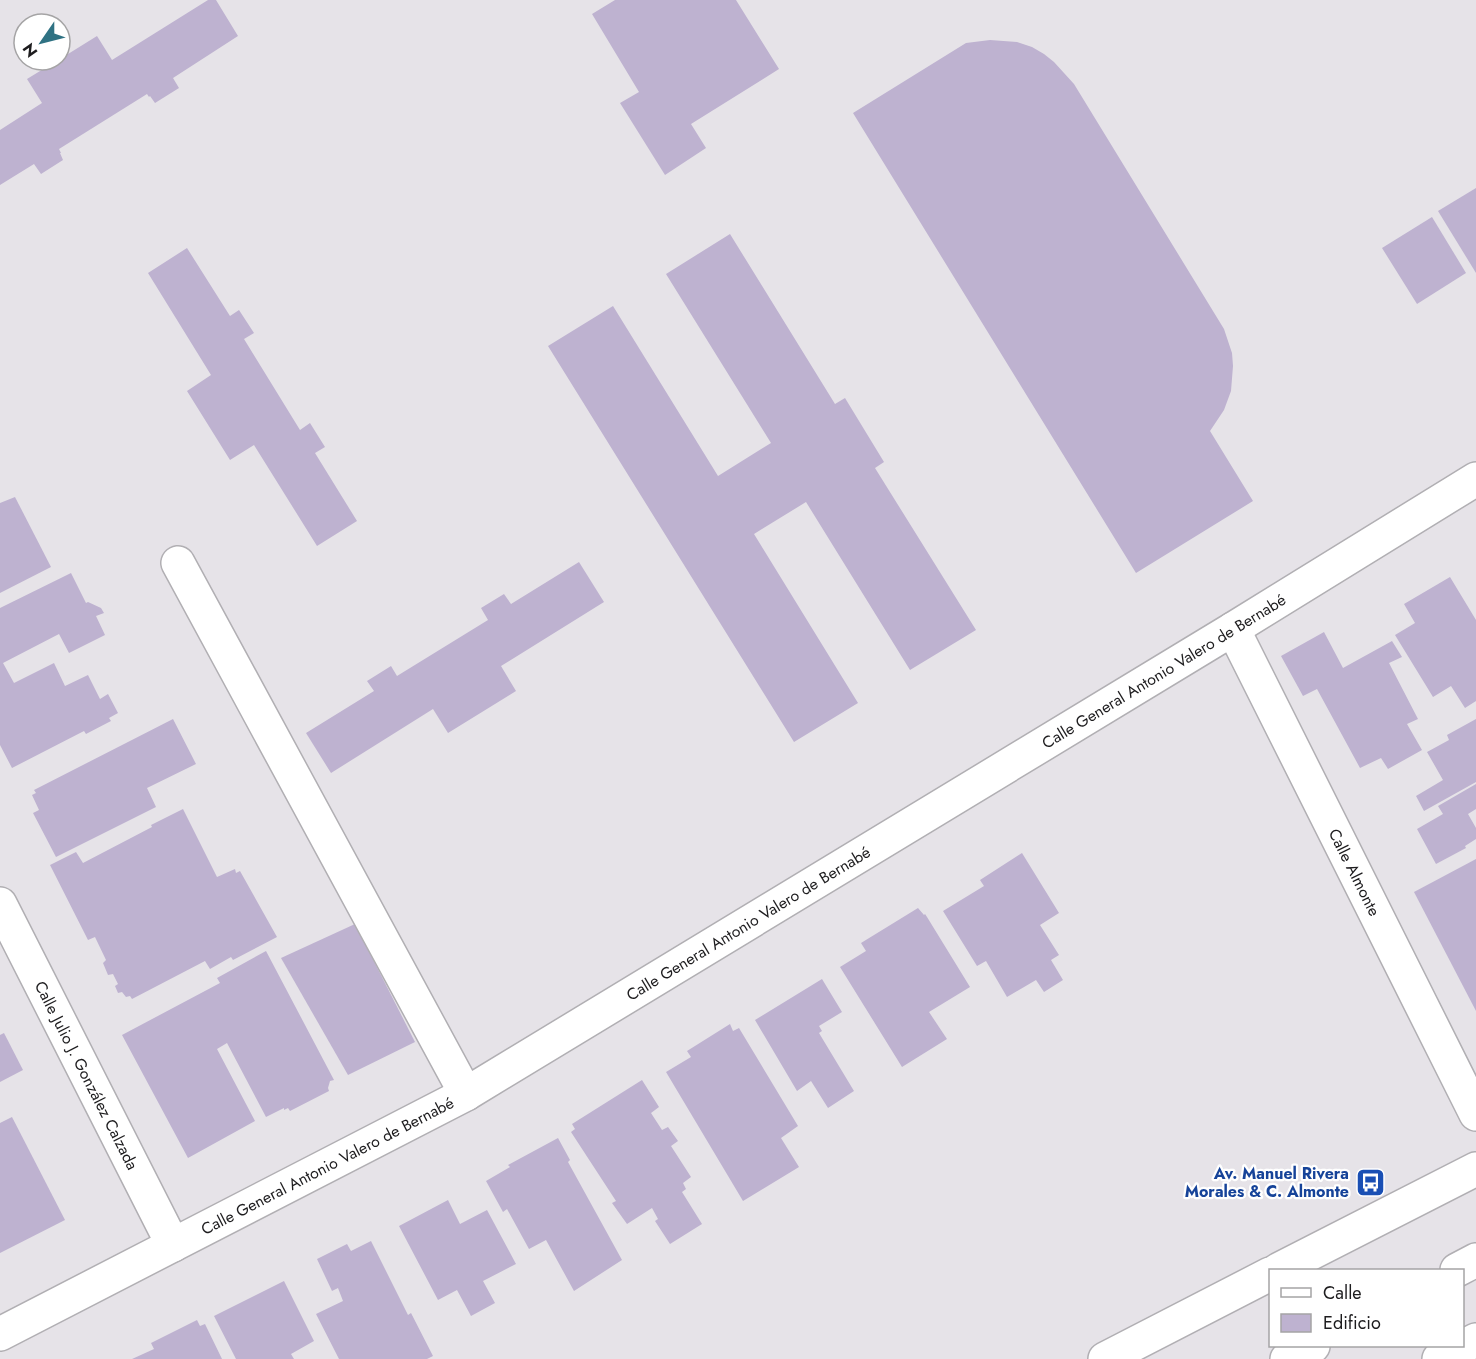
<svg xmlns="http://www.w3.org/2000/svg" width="1476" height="1359" font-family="Jost,sans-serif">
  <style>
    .building { fill: #beb2d0 }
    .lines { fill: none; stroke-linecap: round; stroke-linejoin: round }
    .minor-casing { stroke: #b1afb3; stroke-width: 36 }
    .highway-casing { stroke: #b1afb3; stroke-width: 36 }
    .minor { stroke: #fff; stroke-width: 33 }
    .highway { stroke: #fff; stroke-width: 33 }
    .labels { text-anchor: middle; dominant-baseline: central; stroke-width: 4.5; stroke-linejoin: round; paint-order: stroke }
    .street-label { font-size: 16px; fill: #1d1c1e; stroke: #fff }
    .transit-label { font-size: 16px; font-weight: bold; fill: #164399; stroke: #fff; text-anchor: end }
  </style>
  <rect width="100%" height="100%" fill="#e6e3e8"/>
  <g class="building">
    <path d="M208 0H216L238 36 173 78 179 88 155 103 150 96 149 97 147 94 59 149 61 153H60L63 160 41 174 34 164 0 185V130L42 103 27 79 58 60H60V59L97 36 112 60Z"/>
    <path d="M615 0H736L779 69 691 124 706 148 665 175 620 103 639 92 592 14Z"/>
    <path d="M990 40 1017 42 1032 47 1044 54 1054 62 1074 84 1224 329 1232 353 1233 366 1231 391 1224 410 1210 431 1253 501 1136 573 853 113 966 43Z"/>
    <path d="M1476 188V273L1438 211Z"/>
    <path d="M1432 217 1466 273 1417 304 1382 248Z"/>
    <path d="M730 234 835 404 845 398 884 462 875 468 976 630 910 670 806 502 754 534 858 703 794 742 548 346 613 306 718 476 771 443 666 274Z"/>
    <path d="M187 248 230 316 239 310 254 333 244 339 300 430 310 423 325 447 315 453 357 521 317 546 254 445 230 460 187 391 211 375 148 273Z"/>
    <path d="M15 497 51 567 0 593V503Z"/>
    <path d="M579 562 604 602 501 666 516 691 448 733 433 709 331 773 306 733 374 691 367 681 391 666 397 676 488 620 481 608 504 594 511 604Z"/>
    <path d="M71 573 86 603 88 602 101 608 104 613 96 616 105 635 69 653 59 634 3 663 14 683 54 663 65 686 88 675 100 699 108 694 118 713 109 718 111 721 86 734 84 731 12 768 0 745V608Z"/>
    <path d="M1450 577 1476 620V701L1465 708 1451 686 1433 697 1395 635 1415 623 1404 604Z"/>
    <path d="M1324 632 1343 668 1392 641 1402 657 1389 663 1418 719 1407 724 1422 750 1388 769 1381 758 1360 768 1317 689 1303 696 1281 656Z"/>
    <path d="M173 719 196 764 147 788 156 807 56 857 33 813 39 810 32 795 36 793 34 790Z"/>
    <path d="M1476 719V782L1424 811 1416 796 1443 780 1427 752 1449 740 1447 735Z"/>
    <path d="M1476 784V809L1468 814 1476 828V839L1465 846 1466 848 1436 864 1417 829 1443 814 1438 806Z"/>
    <path d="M183 809 217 877 235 869 236 873 240 871 277 937 233 960 231 957 210 969 205 961 132 999 130 996 126 997 122 992 118 993 115 986 118 984 113 974 108 975 103 963 106 960 95 937 88 940 50 865 76 852 83 863 152 827 151 825Z"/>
    <path d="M1022 853 1059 913 1040 925 1059 955 1051 960 1063 980 1044 992 1036 980 1007 997 986 961 977 966 943 911 984 886 980 880Z"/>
    <path d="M1476 859V1011L1414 892Z"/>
    <path d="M918 908 924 915 925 914 927 917 970 987 929 1012 947 1039 902 1067 840 967 866 951 861 943Z"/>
    <path d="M355 924 415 1042 348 1075 281 958Z"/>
    <path d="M266 951 334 1080 330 1081 328 1088 329 1091 290 1111 288 1108 284 1110V1108L266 1117 227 1043 217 1049 255 1121 188 1158 122 1035 220 983 217 978Z"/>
    <path d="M822 979 842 1012 819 1026 822 1031 819 1033 854 1091 828 1108 811 1081 797 1091 755 1020Z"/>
    <path d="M730 1024 733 1031 739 1028 798 1126 781 1138 799 1167 743 1201 666 1072 691 1057 687 1051Z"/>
    <path d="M4 1033 23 1070 0 1082V1035Z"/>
    <path d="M642 1080 659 1107 651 1113 662 1130 668 1127 678 1141 671 1146 691 1177 683 1183 686 1189 682 1192 702 1224 670 1244 655 1221 658 1219 652 1208 627 1224 612 1203 616 1201 571 1132 575 1129 572 1124Z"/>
    <path d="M12 1117 65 1220 0 1253V1123Z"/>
    <path d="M558 1138 570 1160 568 1162 622 1260 574 1291 546 1240 529 1249 507 1209 503 1212 486 1181 510 1167 508 1165Z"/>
    <path d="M448 1200 460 1224 487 1210 516 1264 483 1281 495 1303 471 1316 457 1290 438 1300 399 1226Z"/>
    <path d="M371 1241 408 1315 411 1313 433 1356 427 1359H339L316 1314 343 1301 338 1288 332 1291 317 1259 347 1244 351 1251Z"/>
    <path d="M284 1281 314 1341 291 1354 294 1359H236L214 1316Z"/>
    <path d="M197 1320 200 1326 205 1324 222 1359H132L154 1349 151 1343Z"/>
  </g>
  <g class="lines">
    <defs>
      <g id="minor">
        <path d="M178 563 466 1094"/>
        <path id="s1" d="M1233 629 1476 1114"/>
        <path id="s2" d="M0 904 173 1245"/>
        <path d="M1278 1270 1476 1169"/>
        <path id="s3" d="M0 1334 466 1094 1233 629 1476 479"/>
        <path d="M1105 1359 1270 1274"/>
      </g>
      <g id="highway">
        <path d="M1457 1270 1476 1260"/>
        <path d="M1287 1359 1313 1346"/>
        <path d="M1439 1359 1476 1340"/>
      </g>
    </defs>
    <use href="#minor" class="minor-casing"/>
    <use href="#highway" class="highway-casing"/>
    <use href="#minor" class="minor"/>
    <use href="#highway" class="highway"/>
  </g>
  <defs>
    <symbol id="bus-square" viewBox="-11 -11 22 22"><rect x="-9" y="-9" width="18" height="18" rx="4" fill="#1a4fb4" stroke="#fff"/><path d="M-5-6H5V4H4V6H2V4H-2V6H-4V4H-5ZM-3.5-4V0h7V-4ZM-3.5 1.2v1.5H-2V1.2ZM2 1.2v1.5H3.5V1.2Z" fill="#fff"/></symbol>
  </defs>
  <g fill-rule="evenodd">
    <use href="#bus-square" x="1354" y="1166" width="33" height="33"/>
  </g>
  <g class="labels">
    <g class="street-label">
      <text stroke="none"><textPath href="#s3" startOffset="1340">Calle General Antonio Valero de Bernabé</textPath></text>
      <text stroke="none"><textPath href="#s1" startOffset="272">Calle Almonte</textPath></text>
      <text stroke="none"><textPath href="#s3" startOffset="854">Calle General Antonio Valero de Bernabé</textPath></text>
      <text stroke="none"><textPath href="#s2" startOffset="192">Calle Julio J. González Calzada</textPath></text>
      <text stroke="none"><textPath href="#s3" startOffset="368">Calle General Antonio Valero de Bernabé</textPath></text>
    </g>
    <g class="transit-label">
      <text x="1349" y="1173">Av. Manuel Rivera<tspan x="1349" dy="18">Morales &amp; C. Almonte</tspan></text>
    </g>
  </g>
  <rect x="1269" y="1269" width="195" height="78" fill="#ffffff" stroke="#a5a4a5" stroke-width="1.5"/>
  <rect x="1281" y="1288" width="30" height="9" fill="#ffffff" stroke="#a5a4a5" stroke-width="1.5"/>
  <text x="1323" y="1299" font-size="18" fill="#1d1c1e">Calle</text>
  <rect x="1281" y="1314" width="30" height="18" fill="#beb2d0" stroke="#a5a4a5" stroke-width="1.5"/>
  <text x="1323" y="1329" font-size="18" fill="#1d1c1e">Edificio</text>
  <g transform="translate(42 42) rotate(235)"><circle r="28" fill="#ffffff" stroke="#a5a4a5" stroke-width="1.5"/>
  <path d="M0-4.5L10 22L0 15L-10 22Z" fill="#2f7283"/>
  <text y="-9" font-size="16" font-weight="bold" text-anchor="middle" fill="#1d1c1e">N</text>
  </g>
</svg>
